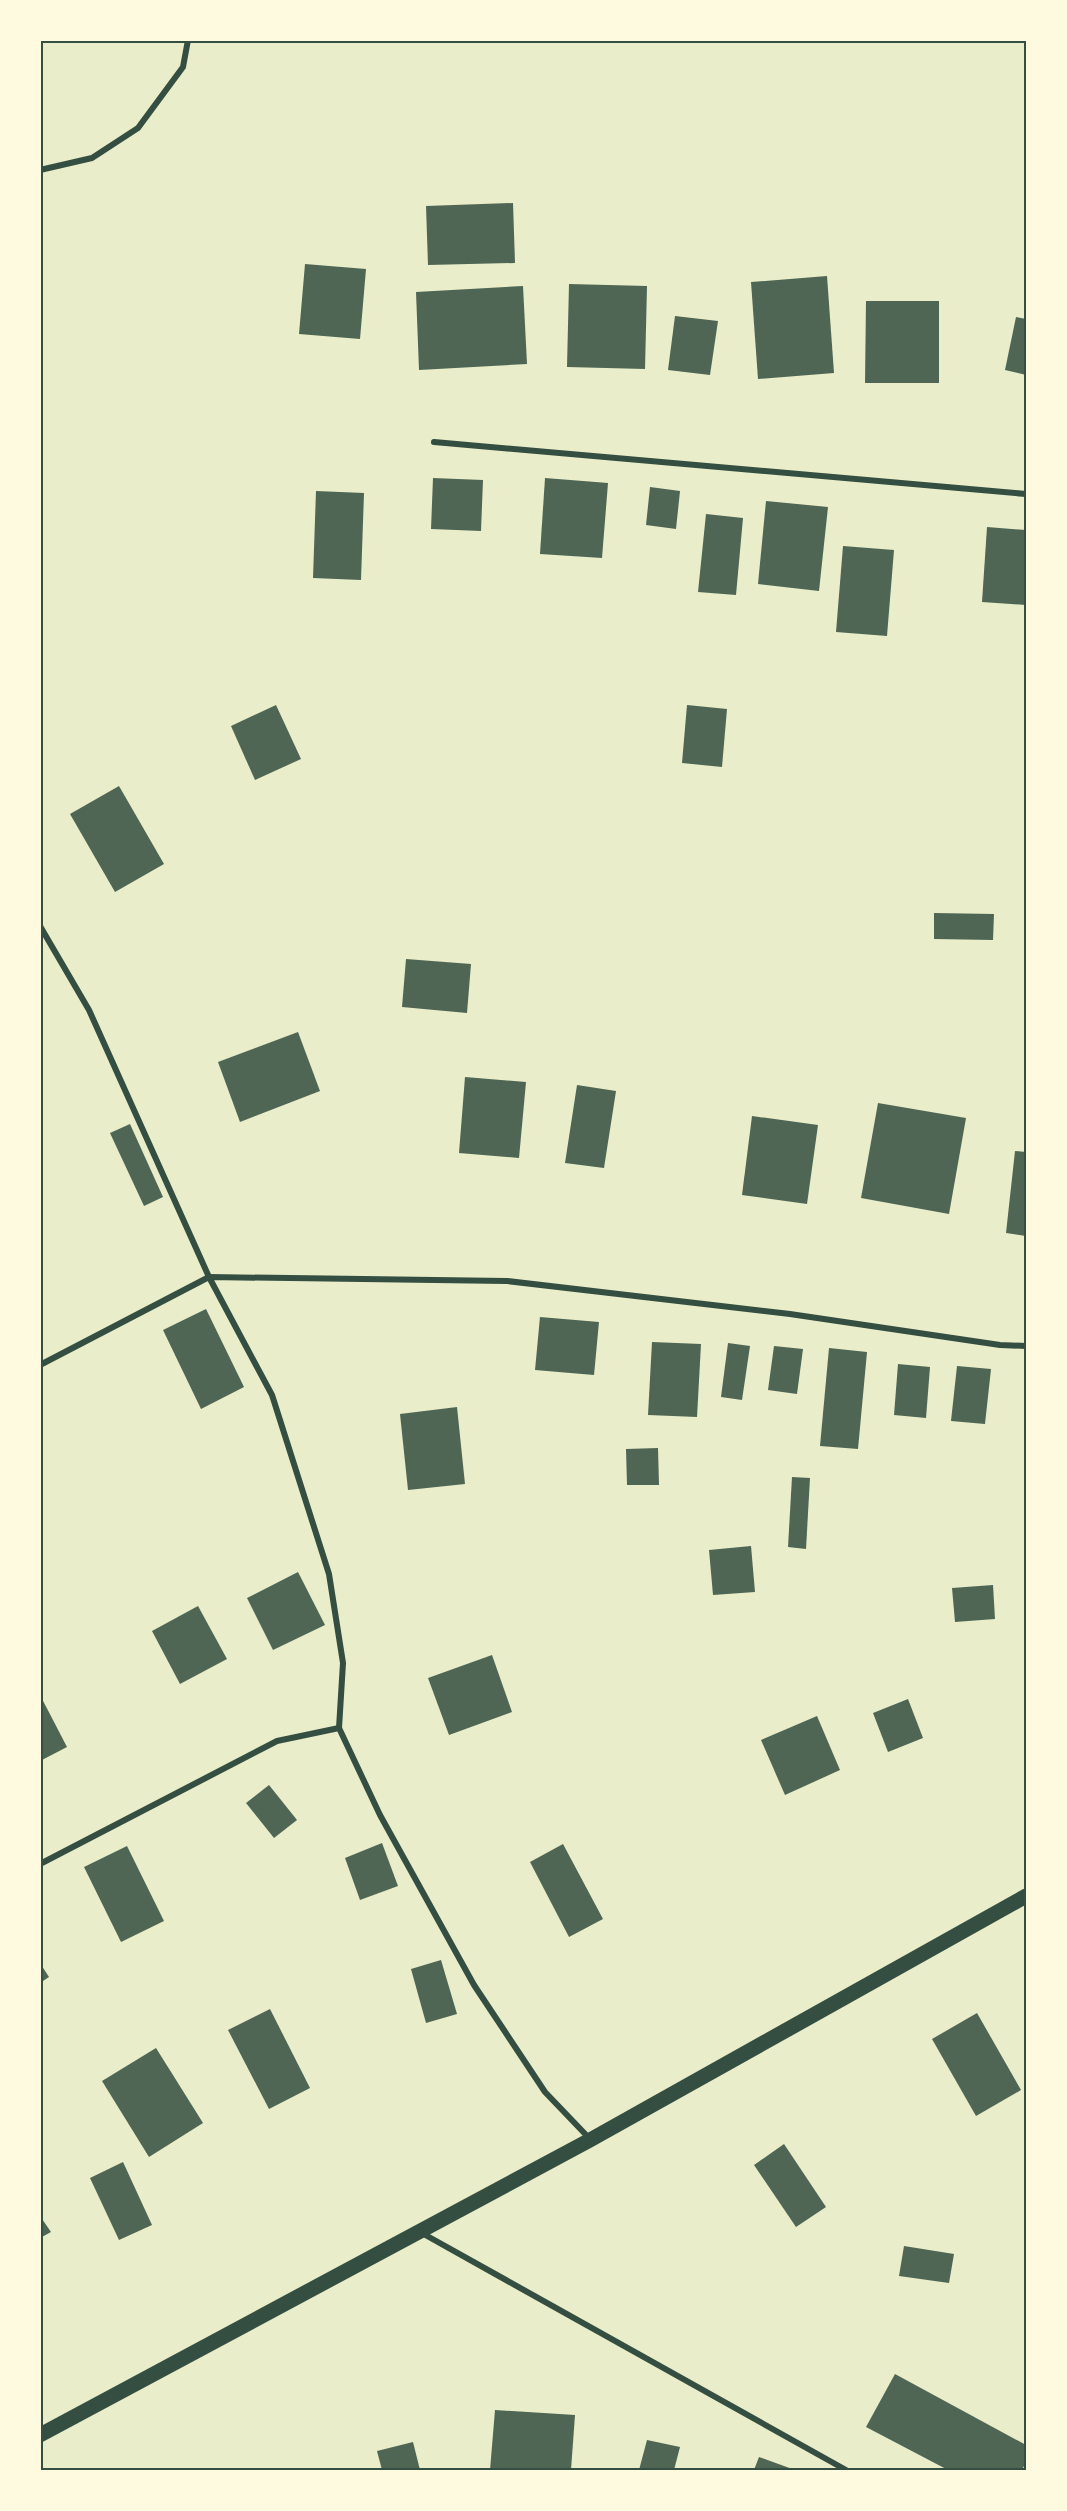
<svg xmlns="http://www.w3.org/2000/svg" width="1067" height="2511" font-family="'Exo 2',sans-serif">
  <style>
    .building { fill: #4f6655 }
    .lines { fill: none; stroke-linecap: round; stroke-linejoin: round }
    .minor { stroke: #344e41; stroke-width: 6 }
    .primary { stroke: #344e41; stroke-width: 15 }
    .neatline { fill: none; stroke: #344e41; stroke-width: 2 }
  </style>
  <rect width="100%" height="100%" fill="#e9edc9"/>
  <g class="building">
    <path d="M513 203 515 263 428 265 426 206Z"/>
    <path d="M305 264 366 269 360 339 299 334Z"/>
    <path d="M827 276 834 373 758 379 751 282Z"/>
    <path d="M569 284 647 286 645 369 567 367Z"/>
    <path d="M523 286 527 364 419 370 416 292Z"/>
    <path d="M866 301H939V383H865Z"/>
    <path d="M675 316 718 321 710 375 668 370Z"/>
    <path d="M1016 317 1026 319V375L1005 370Z"/>
    <path d="M433 478 483 480 481 531 431 529Z"/>
    <path d="M545 478 608 483 602 558 540 554Z"/>
    <path d="M650 487 680 491 676 529 646 525Z"/>
    <path d="M316 491 364 493 361 580 313 578Z"/>
    <path d="M766 501 828 507 819 591 758 584Z"/>
    <path d="M706 514 743 518 736 595 698 592Z"/>
    <path d="M987 527 1026 530V605L982 602Z"/>
    <path d="M843 546 894 550 887 636 836 632Z"/>
    <path d="M276 705 301 759 255 780 231 726Z"/>
    <path d="M687 705 727 709 722 767 682 763Z"/>
    <path d="M119 786 164 864 115 892 70 814Z"/>
    <path d="M934 913 994 914 993 940 934 939Z"/>
    <path d="M406 959 471 964 467 1013 402 1007Z"/>
    <path d="M298 1032 320 1091 240 1122 218 1062Z"/>
    <path d="M465 1077 526 1082 519 1158 459 1153Z"/>
    <path d="M577 1085 616 1091 604 1168 565 1163Z"/>
    <path d="M878 1103 966 1118 949 1214 861 1198Z"/>
    <path d="M752 1116 818 1125 807 1204 742 1195Z"/>
    <path d="M130 1124 163 1197 144 1206 110 1133Z"/>
    <path d="M1015 1151 1026 1152V1236L1006 1233Z"/>
    <path d="M206 1309 244 1387 201 1409 163 1330Z"/>
    <path d="M540 1317 599 1322 594 1375 535 1370Z"/>
    <path d="M652 1342 701 1344 697 1417 648 1415Z"/>
    <path d="M728 1343 750 1346 742 1400 721 1397Z"/>
    <path d="M774 1346 803 1349 797 1394 768 1390Z"/>
    <path d="M829 1348 867 1352 858 1449 820 1446Z"/>
    <path d="M898 1364 930 1367 926 1418 894 1415Z"/>
    <path d="M957 1366 991 1369 985 1424 951 1421Z"/>
    <path d="M457 1407 465 1484 408 1490 400 1414Z"/>
    <path d="M658 1448 659 1485H627L626 1449Z"/>
    <path d="M792 1477 810 1478 806 1549 788 1547Z"/>
    <path d="M751 1546 755 1592 713 1595 709 1550Z"/>
    <path d="M298 1572 325 1625 273 1650 247 1598Z"/>
    <path d="M993 1585 995 1619 955 1622 952 1588Z"/>
    <path d="M198 1606 227 1659 180 1684 152 1631Z"/>
    <path d="M492 1655 512 1712 449 1735 428 1678Z"/>
    <path d="M40 1695 67 1747 40 1761Z"/>
    <path d="M908 1699 923 1738 888 1752 873 1713Z"/>
    <path d="M817 1716 840 1770 785 1795 761 1740Z"/>
    <path d="M269 1785 297 1820 274 1838 246 1803Z"/>
    <path d="M382 1843 398 1886 360 1900 345 1858Z"/>
    <path d="M563 1844 603 1919 569 1937 530 1862Z"/>
    <path d="M127 1846 164 1921 121 1942 84 1867Z"/>
    <path d="M441 1960 457 2014 426 2023 411 1969Z"/>
    <path d="M40 1963 49 1977 40 1983Z"/>
    <path d="M270 2009 310 2088 269 2109 228 2030Z"/>
    <path d="M977 2013 1021 2090 976 2116 932 2039Z"/>
    <path d="M156 2048 203 2123 149 2157 102 2081Z"/>
    <path d="M784 2144 826 2207 796 2227 754 2165Z"/>
    <path d="M123 2162 152 2225 119 2240 90 2178Z"/>
    <path d="M40 2216 51 2232 40 2238Z"/>
    <path d="M904 2246 954 2254 949 2283 899 2276Z"/>
    <path d="M895 2374 1026 2445V2462L1022 2470H948L866 2427Z"/>
    <path d="M495 2410 575 2415 571 2470H490Z"/>
    <path d="M647 2440 680 2447 674 2470H639Z"/>
    <path d="M413 2442 420 2470H382L377 2451Z"/>
    <path d="M759 2457 795 2470H754Z"/>
  </g>
  <g class="lines">
    <g class="minor">
      <path d="M40 170 92 158 138 128 183 67 188 40"/>
      <path d="M434 442 1026 494"/>
      <path d="M40 926 89 1010 209 1277 272 1395 329 1574 343 1663 339 1728 380 1815 474 1985 545 2092 589 2138"/>
      <path d="M40 1365 209 1277 507 1281 790 1314 1000 1345 1026 1346"/>
      <path d="M40 1864 277 1741 339 1728"/>
      <path d="M420 2232 846 2470"/>
    </g>
    <path class="primary" d="M40 2435 590 2140 1026 1896"/>
  </g>
  <rect width="1067" height="2511" fill="none" stroke="#fefae0" stroke-width="84"/>
  <rect x="42" y="42" width="983" height="2427" class="neatline"/>
</svg>
